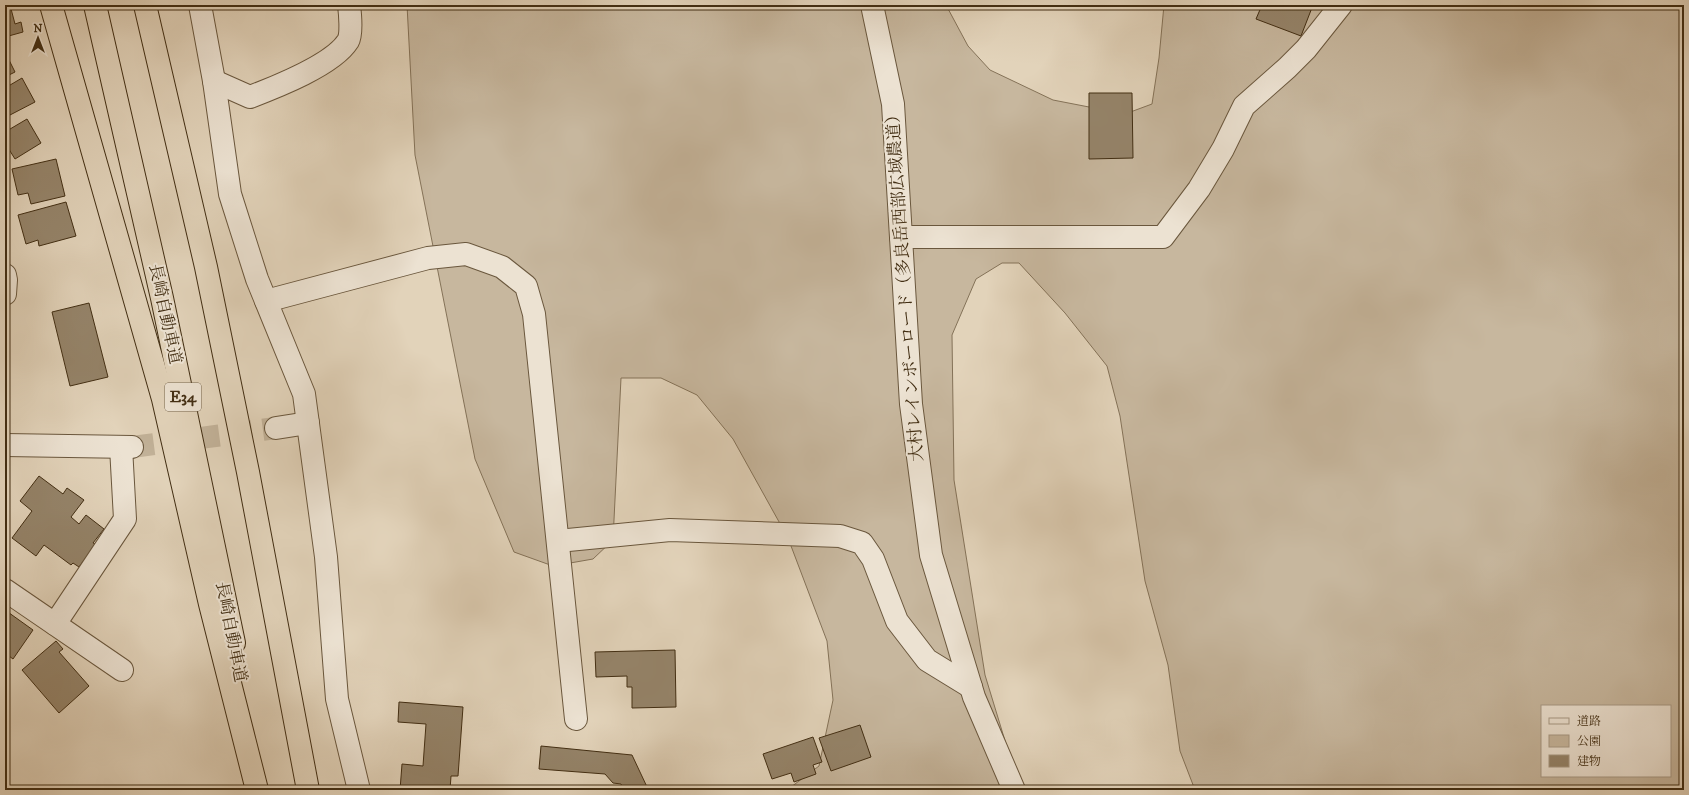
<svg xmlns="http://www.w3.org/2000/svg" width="1689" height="795" font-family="'IM FELL DW Pica','Noto Serif JP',serif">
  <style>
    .green { fill: #c7b79e; stroke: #847258; fill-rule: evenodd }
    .building { fill: #95846a; stroke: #422e13 }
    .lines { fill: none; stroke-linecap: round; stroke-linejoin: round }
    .minor-tunnel { stroke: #c2b299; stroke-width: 22; stroke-dasharray: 22 11; stroke-linecap: butt }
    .minor-casing { stroke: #6a573d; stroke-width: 24 }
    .highway-casing { stroke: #422e13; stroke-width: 24 }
    .minor { stroke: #ece2d2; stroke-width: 22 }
    .highway { stroke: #e2d3ba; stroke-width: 22 }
    .labels { text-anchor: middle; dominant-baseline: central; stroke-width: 4; stroke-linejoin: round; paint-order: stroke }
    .shield { fill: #ece2d2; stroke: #75644c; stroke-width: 1 }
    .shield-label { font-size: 16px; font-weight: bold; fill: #422e13 }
    .street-label { font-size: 17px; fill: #422e13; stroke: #ece2d2 }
  </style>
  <rect width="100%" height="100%" fill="#e2d3ba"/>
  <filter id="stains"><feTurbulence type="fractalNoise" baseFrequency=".005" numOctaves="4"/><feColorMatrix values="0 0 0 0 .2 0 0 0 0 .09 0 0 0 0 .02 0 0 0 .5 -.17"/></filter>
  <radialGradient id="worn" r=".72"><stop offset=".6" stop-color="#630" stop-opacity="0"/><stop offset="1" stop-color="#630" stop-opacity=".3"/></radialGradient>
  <path class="green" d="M407 5H946L968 46 990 70 1053 100 1125 114 1152 104 1159 58 1164 5H1684V790H1195L1180 751 1168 665 1145 581 1120 416 1107 366 1065 313 1019 263H1002L976 279 952 335 954 480 985 675 1020 790H787L819 766 833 700 827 641 788 538 733 439 697 395 661 378H621L613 540 593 559 553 566 514 552 475 459 415 155ZM1542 706H1670V776H1542Z"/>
  <g class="building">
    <path d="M5 5H10L15 24 21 22 23 32 5 37Z"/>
    <path d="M1262 5H1313L1301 36 1256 19Z"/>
    <path d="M5 52 15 72 5 77Z"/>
    <path d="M22 78 35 102 10 115 5 106V88Z"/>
    <path d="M1089 93H1132L1133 158 1089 159Z"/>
    <path d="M27 119 41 143 15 159 5 143V132Z"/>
    <path d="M56 159 65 196 31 204 28 193 18 195 12 169Z"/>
    <path d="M66 202 76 236 39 246 38 240 26 244 18 215Z"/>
    <path d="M89 303 108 377 70 386 52 312Z"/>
    <path d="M39 476 63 494 67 488 84 500 71 517 79 524 86 515 104 529 93 543 96 544 79 567 73 563 71 565 44 545 36 556 12 538 32 511 20 501Z"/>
    <path d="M5 610 33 630 13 659 5 653Z"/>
    <path d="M56 641 63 649 59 652 89 686 59 713 22 670Z"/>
    <path d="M675 650 676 707 632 708V687H627V676L596 677 595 652Z"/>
    <path d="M399 702 463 707 458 776H451L450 790H400L402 764 423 766 426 724 398 722Z"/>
    <path d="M860 725 871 757 831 771 819 738Z"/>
    <path d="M813 737 822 762 813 765 816 774 794 782 791 773 772 779 763 754Z"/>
    <path d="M541 746 632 755 648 789 624 790 621 784 613 783 605 774 539 769Z"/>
  </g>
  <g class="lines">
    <path class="minor-tunnel" d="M132 447 276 428"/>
    <defs>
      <g id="minor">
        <path d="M200 5 214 81 230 194 257 279 304 394 326 557 337 699 359 790"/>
        <path d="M872 5 893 104 911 404 931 555 974 697 1014 790"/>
        <path d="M214 81 250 97C276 87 333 65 348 41 352 34 350 13 349 5"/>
        <path d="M901 237H1163L1199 189 1223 149 1244 106 1287 68 1306 49 1341 5"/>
        <path d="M5 275 6 280 5 294"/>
        <path d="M266 301 428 258 466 254 502 267 526 286 534 314 576 719"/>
        <path d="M276 428 308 423"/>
        <path d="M5 445 132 447"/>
        <path d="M558 541 670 530 840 536 862 543 873 559 897 621 927 660 971 687"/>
        <path d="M5 590 122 670"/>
        <path d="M55 624 125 519 121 447"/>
      </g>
      <g id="highway">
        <path d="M51 5 163 399 210 604 257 790"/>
        <path d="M95 5 162 298 234 643"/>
        <path d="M145 5 206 267 248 472 308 790"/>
      </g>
    </defs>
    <use href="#minor" class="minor-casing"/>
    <use href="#highway" class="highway-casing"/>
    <use href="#minor" class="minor"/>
    <use href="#highway" class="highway"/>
  </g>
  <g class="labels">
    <rect class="shield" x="165" y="383" width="36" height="28" rx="3"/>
    <g class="shield-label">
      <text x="183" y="397">E34</text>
    </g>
    <g class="street-label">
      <text transform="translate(905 284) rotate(-94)">大村レインボーロード（多良岳西部広域農道）</text>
      <text transform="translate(165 314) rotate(78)">長崎自動車道</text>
      <text transform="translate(231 632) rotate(79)">長崎自動車道</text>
    </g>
  </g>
  <rect width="1689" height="795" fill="none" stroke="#e2d3ba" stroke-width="20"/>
  <rect x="6" y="6" width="1677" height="783" fill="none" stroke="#422e13" stroke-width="2"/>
  <rect x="10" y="10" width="1669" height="775" fill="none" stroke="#422e13"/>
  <rect x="1541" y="705" width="130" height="72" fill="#ece2d2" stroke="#a89a86"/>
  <rect x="1549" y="718" width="20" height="6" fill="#ece2d2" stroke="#a89a86"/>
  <text x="1577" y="725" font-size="12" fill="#422e13">道路</text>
  <rect x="1549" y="735" width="20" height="12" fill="#c7b79e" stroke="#a89a86"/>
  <text x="1577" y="745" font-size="12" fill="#422e13">公園</text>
  <rect x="1549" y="755" width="20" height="12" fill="#95846a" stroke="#a89a86"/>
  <text x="1577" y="765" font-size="12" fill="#422e13">建物</text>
  <g transform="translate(38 38)" stroke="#ece2d2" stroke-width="3" paint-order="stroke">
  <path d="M0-3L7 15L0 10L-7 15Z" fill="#422e13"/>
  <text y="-6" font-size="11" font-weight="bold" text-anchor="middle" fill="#422e13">N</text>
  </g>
  <rect width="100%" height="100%" filter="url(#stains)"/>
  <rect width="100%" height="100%" fill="url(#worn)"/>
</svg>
